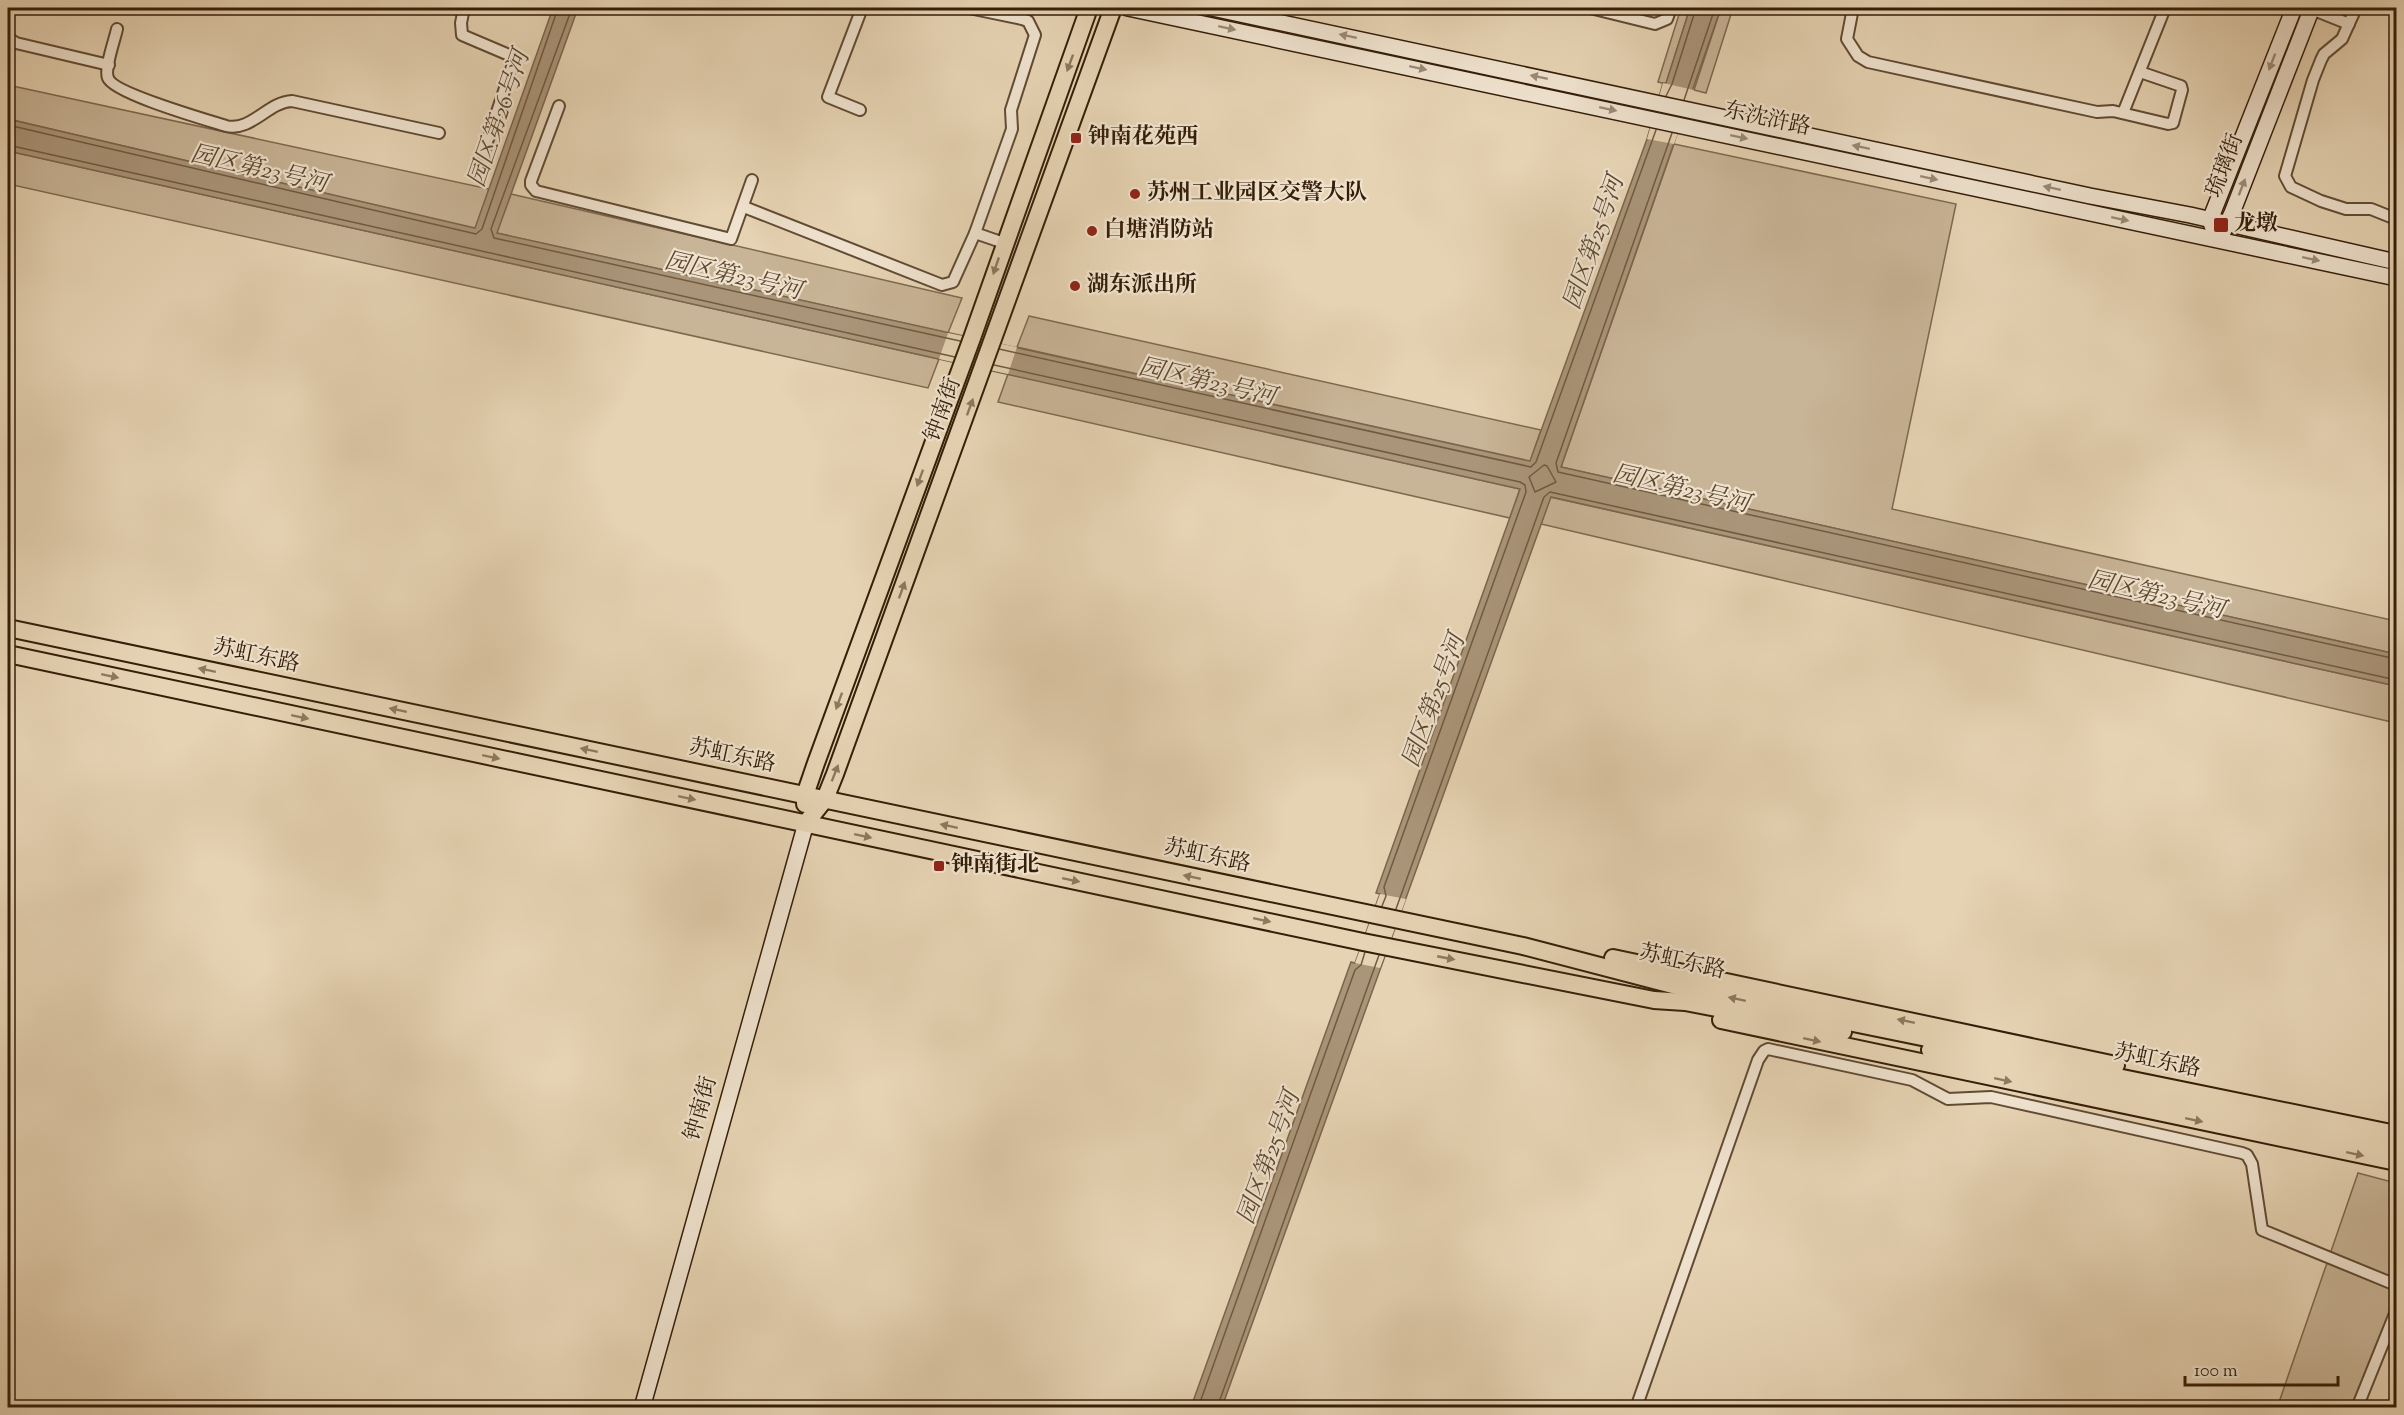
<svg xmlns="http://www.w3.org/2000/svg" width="2404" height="1415" font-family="'Sorts Mill Goudy','Noto Serif SC',serif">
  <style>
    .green { fill: #c8b496; stroke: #7e694f; stroke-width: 1.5 }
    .water { fill: #aa9579; stroke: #7b654c; stroke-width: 1.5 }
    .pier { fill: #e6d3b3 }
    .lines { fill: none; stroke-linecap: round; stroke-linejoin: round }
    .shore { stroke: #705a40; stroke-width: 1.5 }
    .street-casing { stroke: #614b33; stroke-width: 14 }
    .secondary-casing { stroke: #351e08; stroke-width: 18 }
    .primary-casing { stroke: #351e08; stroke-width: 20 }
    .street { stroke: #efe2ce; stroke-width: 10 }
    .secondary { stroke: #efe2ce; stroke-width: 15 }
    .primary { stroke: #e6d3b3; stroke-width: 16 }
    .oneway { fill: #9b8a75 }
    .oneway2 { fill: #8e785e }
    .poi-dot { fill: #8f2418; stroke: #efe2ce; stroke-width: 2 }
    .labels { text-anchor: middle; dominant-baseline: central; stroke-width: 4.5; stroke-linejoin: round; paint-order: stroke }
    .street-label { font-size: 22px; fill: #351e08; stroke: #efe2ce }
    .poi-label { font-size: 22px; font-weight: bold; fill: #351e08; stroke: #efe2ce; text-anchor: start }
    .water-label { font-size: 24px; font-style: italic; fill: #5e4830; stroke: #efe2ce }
  </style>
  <rect width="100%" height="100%" fill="#e6d3b3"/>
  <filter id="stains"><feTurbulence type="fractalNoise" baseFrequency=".00333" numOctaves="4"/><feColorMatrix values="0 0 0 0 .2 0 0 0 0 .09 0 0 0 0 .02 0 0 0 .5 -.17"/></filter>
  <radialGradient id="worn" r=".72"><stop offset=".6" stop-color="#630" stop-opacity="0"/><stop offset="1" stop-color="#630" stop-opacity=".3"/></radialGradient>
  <g class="green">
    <path d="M1681 8H1690L1666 84 1658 82Z"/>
    <path d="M1721 8H1733L1706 93 1694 90Z"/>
    <path d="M8 85 489 189 476 229 8 119Z"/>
    <path d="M1674 144 1956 204 1892 509 2396 621V654L1561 467Z"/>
    <path d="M8 151 939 359 928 388 8 184Z"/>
    <path d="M511 194 962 298 948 333 496 233Z"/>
    <path d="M1029 316 1541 430 1530 462 1017 347Z"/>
    <path d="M1008 374 1520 489 1510 518 998 402Z"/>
    <path d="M1550 497 2396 686V723L1541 524Z"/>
    <path d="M2358 1173 2396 1183V1296L2353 1407 2277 1408Z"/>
  </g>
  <path class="water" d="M553 8H578L497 233 1530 461 1647 139 1663 83H1666L1690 8H1721L1561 467 2396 654V686L1551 497 1222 1407H1191L1351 962 1355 963 1378 899 1380 894 1376 893 1520 489 8 151V119L475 228Z"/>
  <g class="pier">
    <path d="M1663 83 1694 90 1674 144 1647 139Z"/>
    <path d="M948 333 1017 347 1008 374 939 359Z"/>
    <path d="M1380 894 1406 899 1380 968 1355 963Z"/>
  </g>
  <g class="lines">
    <g class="shore">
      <path d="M572 8 491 229 494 238 960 341"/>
      <path d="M1666 96 1672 84 1696 8"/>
      <path d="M1684 100 1715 8"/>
      <path d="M8 125 476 234 482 229 558 8"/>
      <path d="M1672 133 1556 463 1558 472 2396 659"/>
      <path d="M8 145 955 357"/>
      <path d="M999 349 1531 467 1536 462 1656 130"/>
      <path d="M994 365 1520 482 1525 485 1526 492 1384 887 1386 896 1382 906"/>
      <path d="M1544 465 1547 466 1556 482 1535 492 1529 477Z"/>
      <path d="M1396 909 1544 497 1550 492 2396 680"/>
      <path d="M1198 1408 1355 970 1361 965 1365 952"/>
      <path d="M1217 1408 1379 955"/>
    </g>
    <defs>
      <g id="street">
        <path d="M464 8 461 23 462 35 509 55 514 61 483 154"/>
        <path d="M1570 8H1590L1655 24 1667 19 1671 8"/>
        <path d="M1853 8 1847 39 1858 56 1868 62 2097 112 2113 111 2168 124 2173 123 2182 90 2181 86 2140 72"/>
        <path d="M2309 8 2349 24"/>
        <path d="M2356 8 2342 39 2324 54 2321 60 2313 80 2285 176 2291 187 2321 201 2346 209H2371L2396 219"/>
        <path d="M8 9V8"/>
        <path d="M117 29C115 39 104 69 108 78 113 93 207 120 226 126 251 132 268 102 292 101L439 133"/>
        <path d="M8 38 16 43 109 65"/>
        <path d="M559 106 531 181V185L536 191 731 239 752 180"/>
        <path d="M860 110 828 97 862 8"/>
        <path d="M2123 113 2165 8"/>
        <path d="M744 207 942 285 953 282 975 233 1012 129 1011 110 1035 35 1028 21 1022 19 969 8"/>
        <path d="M975 233 1004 243"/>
        <path d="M1636 1408 1758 1060 1764 1051 1768 1049 1912 1080 1948 1099 1991 1097 2242 1153 2247 1155 2252 1164 2262 1230 2396 1285"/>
        <path d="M2357 1408 2396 1311"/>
      </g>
      <g id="secondary">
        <path d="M1128 8 2396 278"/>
        <path d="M1212 8 2090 196 2190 215 2396 262"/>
        <path d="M2213 228 2210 220 2294 8"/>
        <path d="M2223 232 2232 213 2312 8"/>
        <path d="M642 1408 806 823"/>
      </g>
      <g id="primary">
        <path d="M8 628 1523 946 1692 990 2396 1134"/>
        <path d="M8 654 1363 942 1654 1000 1685 1002 1843 1032"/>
        <path d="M805 804V795L816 763 972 338 1089 8"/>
        <path d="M806 823 825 799 835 774 1113 8"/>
        <path d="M1613 958 2116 1065"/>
        <path d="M1721 1020 2396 1162"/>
        <path d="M1930 1050 2396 1147"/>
      </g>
    </defs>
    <use href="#street" class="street-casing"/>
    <use href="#secondary" class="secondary-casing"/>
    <use href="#primary" class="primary-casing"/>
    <use href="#street" class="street"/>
    <use href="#secondary" class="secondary"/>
    <use href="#primary" class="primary"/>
  </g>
  <defs><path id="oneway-solid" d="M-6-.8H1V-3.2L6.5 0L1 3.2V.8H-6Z" transform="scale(1.5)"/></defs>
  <g class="oneway">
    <use href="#oneway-solid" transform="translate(1227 28) rotate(12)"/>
    <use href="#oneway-solid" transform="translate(1348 36) rotate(-168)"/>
    <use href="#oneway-solid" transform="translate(2272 62) rotate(111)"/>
    <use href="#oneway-solid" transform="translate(1418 68) rotate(12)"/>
    <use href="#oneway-solid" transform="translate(1539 77) rotate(-168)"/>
    <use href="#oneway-solid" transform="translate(1608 109) rotate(12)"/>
    <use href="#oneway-solid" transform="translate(1739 137) rotate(12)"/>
    <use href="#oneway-solid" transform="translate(1861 147) rotate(-168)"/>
    <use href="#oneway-solid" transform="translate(1929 178) rotate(12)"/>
    <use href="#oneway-solid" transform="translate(2242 187) rotate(-69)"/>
    <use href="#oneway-solid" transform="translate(2052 188) rotate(-168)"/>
    <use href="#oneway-solid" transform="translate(2120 219) rotate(12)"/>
    <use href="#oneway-solid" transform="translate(2311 259) rotate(12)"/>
  </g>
  <g class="oneway2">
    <use href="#oneway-solid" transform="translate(1070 63) rotate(110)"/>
    <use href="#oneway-solid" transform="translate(996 266) rotate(109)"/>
    <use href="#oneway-solid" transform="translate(970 407) rotate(-70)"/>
    <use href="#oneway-solid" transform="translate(920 478) rotate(110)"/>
    <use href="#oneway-solid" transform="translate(902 590) rotate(-70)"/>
    <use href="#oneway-solid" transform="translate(207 670) rotate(-168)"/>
    <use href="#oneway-solid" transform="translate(110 676) rotate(12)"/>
    <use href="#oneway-solid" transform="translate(839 701) rotate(110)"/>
    <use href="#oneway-solid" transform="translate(398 710) rotate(-168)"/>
    <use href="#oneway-solid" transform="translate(300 717) rotate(12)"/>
    <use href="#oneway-solid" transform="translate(589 750) rotate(-168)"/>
    <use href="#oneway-solid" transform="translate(491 757) rotate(12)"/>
    <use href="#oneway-solid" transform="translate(835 773) rotate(-69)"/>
    <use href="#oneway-solid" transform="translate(687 798) rotate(12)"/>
    <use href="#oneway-solid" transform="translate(949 826) rotate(-168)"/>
    <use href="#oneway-solid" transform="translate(863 836) rotate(12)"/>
    <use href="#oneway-solid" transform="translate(1192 877) rotate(-168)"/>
    <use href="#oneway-solid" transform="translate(1071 880) rotate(12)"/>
    <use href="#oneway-solid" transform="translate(1262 920) rotate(12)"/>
    <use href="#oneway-solid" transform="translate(1446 958) rotate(11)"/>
    <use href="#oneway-solid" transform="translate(1737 999) rotate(-168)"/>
    <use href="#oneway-solid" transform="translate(1906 1021) rotate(-168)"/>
    <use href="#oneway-solid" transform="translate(1812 1040) rotate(12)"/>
    <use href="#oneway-solid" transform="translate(2003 1080) rotate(12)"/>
    <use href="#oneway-solid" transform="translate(2194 1120) rotate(12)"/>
    <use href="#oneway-solid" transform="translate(2355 1154) rotate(12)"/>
  </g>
  <g class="poi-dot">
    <rect x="1070" y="132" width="12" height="12" rx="3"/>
    <circle cx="1135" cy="194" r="6"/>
    <rect x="2213" y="217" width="16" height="16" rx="3"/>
    <circle cx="1092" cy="231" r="6"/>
    <circle cx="1075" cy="286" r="6"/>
    <rect x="933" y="860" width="12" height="12" rx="3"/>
  </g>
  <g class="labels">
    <g class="street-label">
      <text transform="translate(1767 120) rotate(12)">东沈浒路</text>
      <text transform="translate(2226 166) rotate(-69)">琉璃街</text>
      <text transform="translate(944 410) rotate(-70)">钟南街</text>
      <text transform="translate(256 657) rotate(12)">苏虹东路</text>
      <text transform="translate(732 757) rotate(12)">苏虹东路</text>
      <text transform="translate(1207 857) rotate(12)">苏虹东路</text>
      <text transform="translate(1682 963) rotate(13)">苏虹东路</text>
      <text transform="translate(2157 1062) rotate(12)">苏虹东路</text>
      <text transform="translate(702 1109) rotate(-74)">钟南街</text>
    </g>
    <g class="poi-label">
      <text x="1088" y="138">钟南花苑西</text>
      <text x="1147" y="194">苏州工业园区交警大队</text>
      <text x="2234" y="225">龙墩</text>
      <text x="1104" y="231">白塘消防站</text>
      <text x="1087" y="286">湖东派出所</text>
      <text x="951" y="866">钟南街北</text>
    </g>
    <g class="water-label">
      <text transform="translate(500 119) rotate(-71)">园区第26号河</text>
      <text transform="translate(259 170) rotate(13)">园区第23号河</text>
      <text transform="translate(1595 243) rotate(-71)">园区第25号河</text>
      <text transform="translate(733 277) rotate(13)">园区第23号河</text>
      <text transform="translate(1207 383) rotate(13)">园区第23号河</text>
      <text transform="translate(1681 490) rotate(13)">园区第23号河</text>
      <text transform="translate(2156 596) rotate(13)">园区第23号河</text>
      <text transform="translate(1435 701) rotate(-70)">园区第25号河</text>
      <text transform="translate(1270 1158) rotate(-70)">园区第25号河</text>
    </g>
  </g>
  <rect width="2404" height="1415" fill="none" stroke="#e6d3b3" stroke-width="30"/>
  <rect x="9" y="9" width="2386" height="1397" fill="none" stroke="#351e08" stroke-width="3"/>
  <rect x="15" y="15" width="2374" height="1385" fill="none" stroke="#351e08" stroke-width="1.5"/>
  <path d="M2185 1376v9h153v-9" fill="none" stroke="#351e08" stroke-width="3"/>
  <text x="2194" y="1376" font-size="18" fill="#351e08" stroke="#efe2ce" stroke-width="4.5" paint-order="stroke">100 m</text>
  <rect width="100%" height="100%" filter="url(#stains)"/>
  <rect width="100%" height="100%" fill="url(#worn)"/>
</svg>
